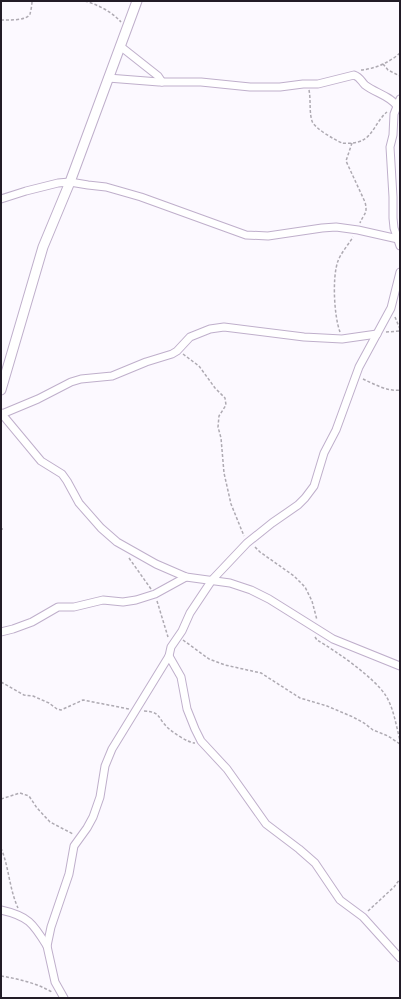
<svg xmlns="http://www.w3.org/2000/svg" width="401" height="999" font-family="'PT Serif',serif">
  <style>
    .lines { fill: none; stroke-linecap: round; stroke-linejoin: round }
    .minor-casing { stroke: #bfafcb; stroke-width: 9 }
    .tertiary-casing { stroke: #bfafcb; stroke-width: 11 }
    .path { stroke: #aeaab2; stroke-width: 1.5; stroke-dasharray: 3 2; stroke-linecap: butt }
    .minor { stroke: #fff; stroke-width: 7 }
    .tertiary { stroke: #fff; stroke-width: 9 }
  </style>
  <rect width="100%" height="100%" fill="#fcf9ff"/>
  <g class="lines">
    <defs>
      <g id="minor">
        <path d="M120 46 158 76 162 82"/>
        <path d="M108 78 159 82H201L250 87H280L303 84H318L354 75C360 77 361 81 365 85 375 93 389 95 397 106"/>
        <path d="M400 99 394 114 393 135 390 147 393 197V218L394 228 400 246"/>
        <path d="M1 199 26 191 58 183 70 182 88 185 106 187 141 197 246 235 268 236 322 228 336 227 358 230 398 239"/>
        <path d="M1 413 41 461 62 474 67 481 79 503 101 528 117 542 156 564 186 577 230 583 251 590 269 599 333 639 400 666"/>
        <path d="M2 414 38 399 71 382 81 379 112 376 146 362 172 354 177 351 190 337 210 329 224 327 304 337 342 339 377 334"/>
        <path d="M1 632 13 629 32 622 58 607H74L103 600 123 602 136 600 155 594 186 577"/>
        <path d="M169 656 181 677 187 709 195 729 201 741 227 769 266 824 299 849 315 863 340 900 363 917 400 958"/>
        <path d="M1 910C28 916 33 923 47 946"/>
        <path d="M64 998 55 982 47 946 51 927 69 874 74 846 87 828 93 817 100 797 105 766 112 749 169 656 171 647 182 631 190 613 212 580 247 543 272 523 298 505 305 498 314 486 324 453 336 430 359 367 391 308 400 272"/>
      </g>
      <path id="tertiary" d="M1 390 43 247 70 182 137 1"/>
    </defs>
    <use href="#minor" class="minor-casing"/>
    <use href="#tertiary" class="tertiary-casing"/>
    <g class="path">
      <path d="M85 1C98 5 111 11 121 22"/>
      <path d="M1 20C8 20 27 21 30 14 31 10 32 5 32 1"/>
      <path d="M383 64 388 70 400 76"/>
      <path d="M361 70C375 69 390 62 400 53"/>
      <path d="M309 90C311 100 309 112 312 121 314 128 335 140 342 143 347 144 358 143 363 140 373 135 377 120 387 112"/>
      <path d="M352 143 346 161 365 202C368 214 364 213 360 223"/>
      <path d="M395 317 400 329"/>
      <path d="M340 332C334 316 332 277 338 261 341 253 348 245 353 237"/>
      <path d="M386 332 400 331"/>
      <path d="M183 354 199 366 215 388 225 398 226 405 219 416 218 427 221 438 224 473 231 504 244 536"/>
      <path d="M363 379C374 384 388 392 400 390"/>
      <path d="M1 529H3"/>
      <path d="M255 547 260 552 294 576 305 587 312 601 317 620"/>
      <path d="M129 558 151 589"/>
      <path d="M157 601 168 637"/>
      <path d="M315 637 317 640C336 651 375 678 386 696 394 709 396 726 400 740"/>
      <path d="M183 640 209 659 225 665 261 673 300 698 327 706 353 717 364 723 373 730 388 736 400 744"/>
      <path d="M1 682 24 695 33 696 49 703 57 709 61 710 83 700 129 709"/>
      <path d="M144 711C161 712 157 717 167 727 172 732 188 743 195 743"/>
      <path d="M1 799 20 793 29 796 37 808 50 822 73 834"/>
      <path d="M1 848C9 867 9 888 18 908"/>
      <path d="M368 911 394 887 400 879"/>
      <path d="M1 976C19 979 36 983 52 992"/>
    </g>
    <use href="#minor" class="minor"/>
    <use href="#tertiary" class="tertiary"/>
  </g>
  <rect width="401" height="999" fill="none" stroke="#221c27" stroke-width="4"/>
</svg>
